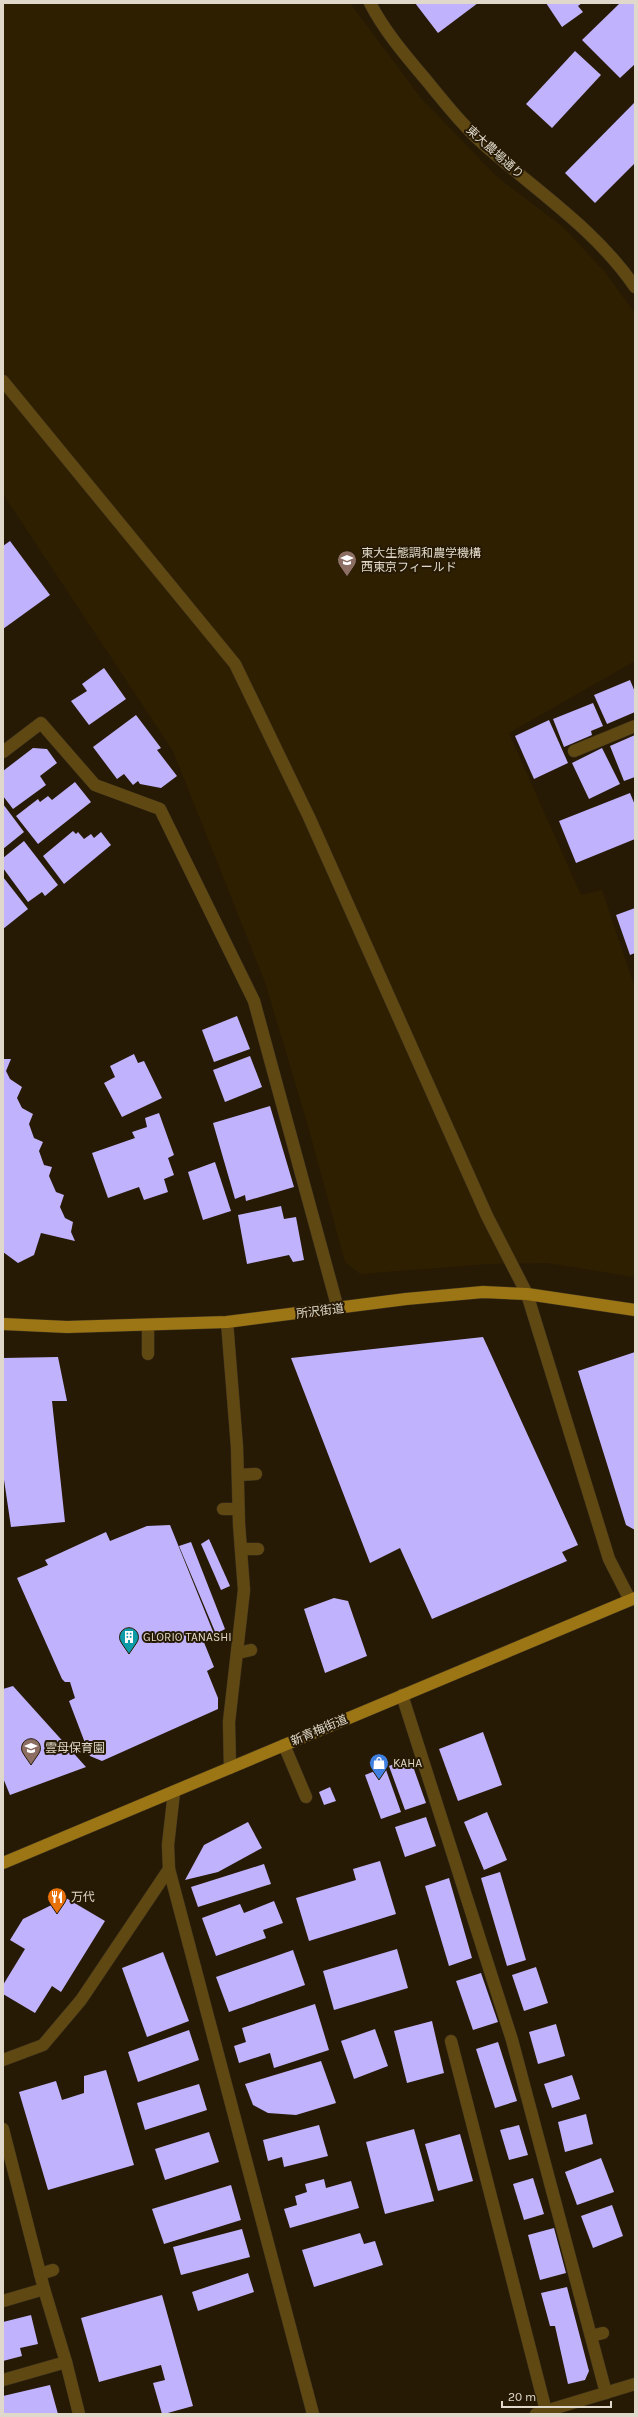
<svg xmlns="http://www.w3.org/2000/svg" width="638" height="2417" font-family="Karla,'Noto Sans JP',sans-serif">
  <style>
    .built { fill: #2f1f01 }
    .building { fill: #c1b2fe }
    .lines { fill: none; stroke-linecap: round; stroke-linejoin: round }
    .service-casing { stroke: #403520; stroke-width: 13 }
    .minor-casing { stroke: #403520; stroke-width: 13 }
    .primary-casing { stroke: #403520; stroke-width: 13 }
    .service { stroke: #604813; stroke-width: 12 }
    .minor { stroke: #604813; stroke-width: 12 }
    .primary { stroke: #9c7515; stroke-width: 12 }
    .labels { text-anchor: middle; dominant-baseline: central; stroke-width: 4; stroke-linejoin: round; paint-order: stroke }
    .street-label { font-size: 12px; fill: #e0d8ca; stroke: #261a04 }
    .poi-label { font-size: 12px; fill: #e0d8ca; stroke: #261a04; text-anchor: start }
  </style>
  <rect width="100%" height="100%" fill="#261a04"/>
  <path class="built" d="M3 3H350L421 98 496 176 563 227 604 271 635 313V661L509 733 581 895 602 890 635 988V1277L547 1263 489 1264 360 1274 345 1262 308 1126 266 985 173 751 3 494Z"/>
  <g class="building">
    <path d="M415 3H478L438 33Z"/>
    <path d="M546 3H582L578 6 583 12 562 27Z"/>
    <path d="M620 3H635V64L620 78 582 40Z"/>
    <path d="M575 51 601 75 552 128 526 104Z"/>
    <path d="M635 102V163L595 203 565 173Z"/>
    <path d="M10 541 50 595 3 629V546Z"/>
    <path d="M104 668 126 699 89 725 71 701 87 691 82 684Z"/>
    <path d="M630 680 635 692V712L607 724 594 695Z"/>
    <path d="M593 703 603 726 591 731 592 735 564 747 553 719Z"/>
    <path d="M136 715 161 748 157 750 177 776 161 788 140 784 138 781 133 785 124 774 117 779 93 747Z"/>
    <path d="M549 720 568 763 534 779 515 736Z"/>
    <path d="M635 735V777L624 781 610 746Z"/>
    <path d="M33 748 47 749 57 763 40 776 46 785 13 809 3 796V771Z"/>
    <path d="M602 748 620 784 589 799 572 763Z"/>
    <path d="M75 782 91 802 38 844 16 816 38 799 40 802 48 796 52 800Z"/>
    <path d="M630 793 635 805V839L576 863 559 821Z"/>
    <path d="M3 804 24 832 3 849Z"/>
    <path d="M73 831 76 834 78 832 84 839 91 834 94 838 101 832 111 845 64 884 43 856Z"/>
    <path d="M24 841 58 885 45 896 42 892 28 902 3 868V858Z"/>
    <path d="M3 877 28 909 3 929Z"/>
    <path d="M635 908V953L630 955 616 915Z"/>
    <path d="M237 1016 250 1049 214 1062 202 1030Z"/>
    <path d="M134 1054 138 1063 144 1061 162 1098 122 1117 104 1083 115 1077 110 1066Z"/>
    <path d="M250 1056 262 1087 225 1102 213 1070Z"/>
    <path d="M3 1059H11L6 1071 10 1079 22 1087 17 1098 22 1108 33 1114 29 1124 34 1138 43 1142 39 1151 44 1165 52 1167 49 1176 56 1192 64 1195 60 1207 65 1218 73 1222 71 1232 75 1241 41 1233 34 1255 18 1263 3 1252Z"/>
    <path d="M270 1106 294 1187 246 1201 245 1195 235 1199 213 1123Z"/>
    <path d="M159 1113 174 1155 168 1158 174 1175 164 1179 168 1192 144 1200 139 1187 108 1198 92 1153 135 1138 132 1132 147 1127 145 1118Z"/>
    <path d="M215 1162 231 1211 203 1220 188 1172Z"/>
    <path d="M281 1206 284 1219 296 1217 304 1260 293 1262 289 1255 247 1264 238 1215Z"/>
    <path d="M483 1337 578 1545 562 1552 567 1561 432 1619 400 1548 370 1563 291 1358Z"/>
    <path d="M635 1352V1530L626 1525 578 1371Z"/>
    <path d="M58 1357 67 1401H52L65 1522 11 1527 3 1473V1358Z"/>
    <path d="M170 1525 214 1634 203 1640 214 1667 207 1671 218 1698V1709L102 1761 90 1756 69 1701 75 1698 70 1682H65L62 1679 17 1578 48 1565 45 1560 106 1532 110 1541 147 1526Z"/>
    <path d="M209 1539 230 1586 221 1590 201 1544Z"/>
    <path d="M191 1542 225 1629 216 1634 179 1546Z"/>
    <path d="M334 1598 348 1601 367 1656 325 1673 304 1609Z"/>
    <path d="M13 1686 86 1767 10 1795 3 1778V1689Z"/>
    <path d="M483 1732 502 1785 458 1801 439 1749Z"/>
    <path d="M410 1758 426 1803 405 1810 389 1766Z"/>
    <path d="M385 1767 401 1812 381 1819 365 1775Z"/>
    <path d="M330 1787 336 1801 324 1805 319 1792Z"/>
    <path d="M487 1812 507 1860 484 1870 464 1822Z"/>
    <path d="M426 1817 436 1846 405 1857 395 1827Z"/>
    <path d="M248 1822 262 1848 218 1872 185 1880 204 1845Z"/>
    <path d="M380 1861 396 1914 309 1941 296 1898 356 1880 353 1869Z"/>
    <path d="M264 1864 271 1884 198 1907 191 1887Z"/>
    <path d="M500 1872 526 1960 507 1966 481 1878Z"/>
    <path d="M449 1878 472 1958 449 1966 425 1886Z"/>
    <path d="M66 1898 105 1921 61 1992 52 1986 35 2013 3 1994V1985L25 1949 10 1940 23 1919Z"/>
    <path d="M274 1901 283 1923 263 1930 266 1938 216 1956 202 1918 240 1904 244 1913Z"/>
    <path d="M397 1949 408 1988 334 2010 323 1971Z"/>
    <path d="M293 1950 305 1985 229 2012 216 1977Z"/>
    <path d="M163 1952 189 2021 147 2037 122 1968Z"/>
    <path d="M536 1967 548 2003 524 2011 512 1975Z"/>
    <path d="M481 1973 498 2022 473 2030 456 1981Z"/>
    <path d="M315 2004 329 2050 274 2068 270 2053 239 2063 234 2046 246 2042 242 2028Z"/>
    <path d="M432 2021 444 2073 407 2083 394 2031Z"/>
    <path d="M556 2024 565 2056 538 2064 529 2032Z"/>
    <path d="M375 2029 388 2066 354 2079 341 2041Z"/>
    <path d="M189 2030 199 2060 138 2082 128 2052Z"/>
    <path d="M498 2042 517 2101 495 2108 476 2049Z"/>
    <path d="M321 2061 336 2103 296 2115 268 2113 253 2105 245 2084Z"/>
    <path d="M106 2070 134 2165 48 2190 19 2092 56 2081 62 2100 84 2093V2076Z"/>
    <path d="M572 2075 580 2099 552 2108 544 2084Z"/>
    <path d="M199 2084 207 2110 145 2130 137 2103Z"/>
    <path d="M586 2114 593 2144 565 2152 558 2122Z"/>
    <path d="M319 2125 328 2156 284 2167 282 2157 268 2161 263 2140Z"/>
    <path d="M519 2125 528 2155 509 2160 500 2130Z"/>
    <path d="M414 2129 434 2201 385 2214 366 2142Z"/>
    <path d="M209 2132 219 2162 165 2180 155 2149Z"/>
    <path d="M460 2134 473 2181 438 2191 425 2144Z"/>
    <path d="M601 2158 614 2192 577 2205 565 2172Z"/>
    <path d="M533 2178 544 2214 524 2220 513 2184Z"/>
    <path d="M324 2179 326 2188 351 2181 359 2208 290 2228 284 2209 297 2205 295 2196 307 2192 305 2184Z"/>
    <path d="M231 2185 241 2220 164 2244 152 2209Z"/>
    <path d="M612 2205 623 2236 593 2248 581 2216Z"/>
    <path d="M554 2228 566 2273 540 2280 528 2235Z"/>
    <path d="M242 2229 250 2257 181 2275 173 2247Z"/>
    <path d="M360 2233 364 2244 375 2241 383 2265 314 2287 302 2250Z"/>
    <path d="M248 2273 254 2292 198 2311 192 2292Z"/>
    <path d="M567 2287 589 2371 585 2380 568 2384 555 2326H550L541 2293Z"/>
    <path d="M162 2295 193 2406 164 2414H162L153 2383 165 2380 161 2365 99 2382 81 2318Z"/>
    <path d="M31 2315 38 2344 20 2348 22 2356 3 2361V2322Z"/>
    <path d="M50 2385 58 2414H3V2396Z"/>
  </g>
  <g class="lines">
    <defs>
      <g id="service">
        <path d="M3 381 235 664 309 817 487 1216 527 1294"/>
        <path d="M574 751 635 726"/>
        <path d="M148 1354V1325"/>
        <path d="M238 1475 256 1474"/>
        <path d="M223 1509H238"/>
        <path d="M241 1549H258"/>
        <path d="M238 1653 251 1650"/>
        <path d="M402 1695 512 2040 606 2393"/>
        <path d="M284 1745 306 1797"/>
        <path d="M40 2274 53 2270"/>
        <path d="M591 2336 603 2333"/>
        <path d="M3 2380 66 2362"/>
      </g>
      <g id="minor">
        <path d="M370 3C385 32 406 56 427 81 448 107 469 133 495 154 544 196 598 233 635 287"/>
        <path d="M3 752 41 723 95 785 160 809 254 1001 338 1309"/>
        <path d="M527 1294 609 1559 630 1600"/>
        <path d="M227 1322 237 1447 239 1524 244 1590 229 1722 230 1768"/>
        <path d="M174 1792 168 1845 169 1869 313 2414"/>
        <path d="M451 2041 546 2411"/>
        <path d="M3 2060 43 2045 81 2000 169 1869"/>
        <path d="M3 2129 44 2289 66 2362 79 2414"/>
        <path d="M3 2301 44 2289"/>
        <path d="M536 2414 635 2384"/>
      </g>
      <g id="primary">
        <path d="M3 1324 67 1327 227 1322 406 1299 483 1292 527 1294 635 1310"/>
        <path d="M3 1863 635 1598"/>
      </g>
    </defs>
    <use href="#service" class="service-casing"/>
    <use href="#minor" class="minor-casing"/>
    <use href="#primary" class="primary-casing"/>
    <use href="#service" class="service"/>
    <use href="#minor" class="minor"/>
    <use href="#primary" class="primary"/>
  </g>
  <defs>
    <symbol id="university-pin" viewBox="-11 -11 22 30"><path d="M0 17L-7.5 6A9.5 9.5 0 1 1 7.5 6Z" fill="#8d6e63" stroke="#261a04"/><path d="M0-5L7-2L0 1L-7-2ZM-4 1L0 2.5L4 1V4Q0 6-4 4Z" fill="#fff"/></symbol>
    <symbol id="building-pin" viewBox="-11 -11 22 30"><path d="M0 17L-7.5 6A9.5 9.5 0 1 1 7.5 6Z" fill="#0f9aa8" stroke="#261a04"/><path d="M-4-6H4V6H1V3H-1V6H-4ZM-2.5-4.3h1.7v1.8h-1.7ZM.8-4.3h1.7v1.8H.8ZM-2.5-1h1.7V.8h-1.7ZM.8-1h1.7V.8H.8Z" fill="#fff"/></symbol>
    <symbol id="school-pin" viewBox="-11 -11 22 30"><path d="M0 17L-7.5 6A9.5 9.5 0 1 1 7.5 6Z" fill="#8d6e63" stroke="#261a04"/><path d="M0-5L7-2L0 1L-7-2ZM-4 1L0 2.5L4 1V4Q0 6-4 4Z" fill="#fff"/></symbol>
    <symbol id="shop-pin" viewBox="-11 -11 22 30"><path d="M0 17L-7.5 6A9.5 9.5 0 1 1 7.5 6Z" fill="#3f7fe0" stroke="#261a04"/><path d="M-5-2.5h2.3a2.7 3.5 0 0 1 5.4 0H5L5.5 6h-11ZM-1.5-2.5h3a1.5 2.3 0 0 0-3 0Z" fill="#fff"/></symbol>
    <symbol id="restaurant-pin" viewBox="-11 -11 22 30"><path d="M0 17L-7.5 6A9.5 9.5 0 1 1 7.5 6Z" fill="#e8710a" stroke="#261a04"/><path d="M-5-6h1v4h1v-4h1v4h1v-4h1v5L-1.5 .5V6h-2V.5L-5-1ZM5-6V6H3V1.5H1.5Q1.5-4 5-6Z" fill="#fff"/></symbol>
  </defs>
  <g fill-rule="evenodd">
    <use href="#university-pin" x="336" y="549" width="22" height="30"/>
    <use href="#building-pin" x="118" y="1626" width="22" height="30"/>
    <use href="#school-pin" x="20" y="1737" width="22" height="30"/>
    <use href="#shop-pin" x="368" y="1752" width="22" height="30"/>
    <use href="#restaurant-pin" x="46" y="1886" width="22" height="30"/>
  </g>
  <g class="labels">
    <g class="street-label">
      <text transform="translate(495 152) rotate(42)">東大農場通り</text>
      <text transform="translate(320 1311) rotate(-7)">所沢街道</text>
      <text transform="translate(319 1730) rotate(-23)">新青梅街道</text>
    </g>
    <g class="poi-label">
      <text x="361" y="553">東大生態調和農学機構<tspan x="361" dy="14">西東京フィールド</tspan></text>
      <text x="143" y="1637">GLORIO TANASHI</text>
      <text x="45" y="1748">雲母保育園</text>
      <text x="393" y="1763">KAHA</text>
      <text x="71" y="1897">万代</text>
    </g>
  </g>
  <rect width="638" height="2417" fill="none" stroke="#e0d8ca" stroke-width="8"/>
  <path d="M502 2401v6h109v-6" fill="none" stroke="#e0d8ca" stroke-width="2"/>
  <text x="508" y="2401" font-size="12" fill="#e0d8ca" stroke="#261a04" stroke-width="3" paint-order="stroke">20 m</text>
</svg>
